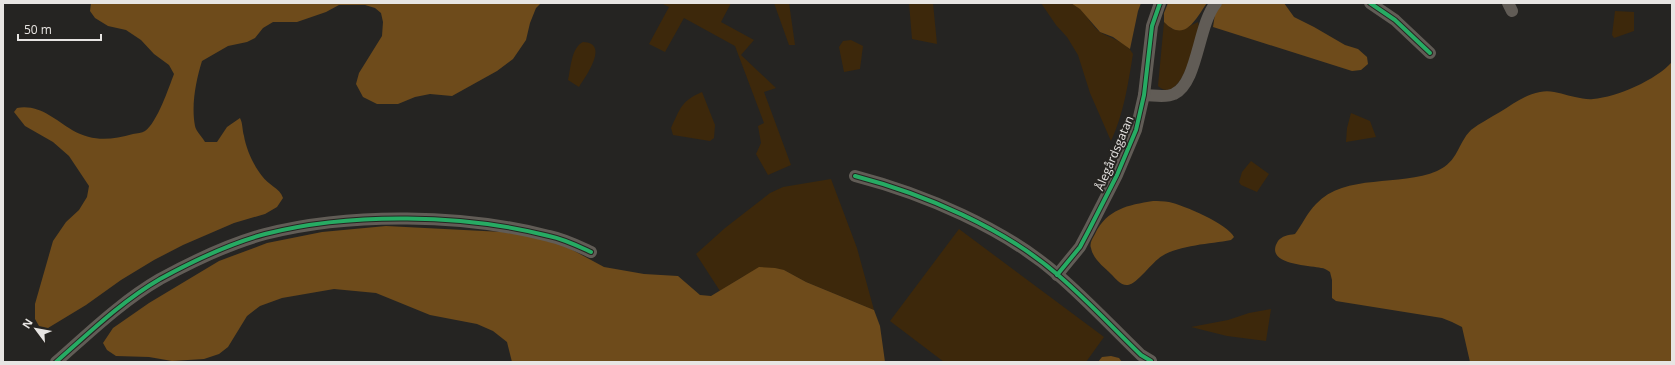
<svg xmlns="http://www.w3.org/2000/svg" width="1675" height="365" font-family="'Open Sans',sans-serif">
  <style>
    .green { fill: #3d280b }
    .forest { fill: #6e4b1b }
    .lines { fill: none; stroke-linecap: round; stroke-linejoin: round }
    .minor { stroke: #615c56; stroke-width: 12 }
    .cycleway-casing { stroke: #262421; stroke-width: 6 }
    .cycleway { stroke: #26ab63; stroke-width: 4 }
    .labels { text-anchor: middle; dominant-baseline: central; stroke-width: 4; stroke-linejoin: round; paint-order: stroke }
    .street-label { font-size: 12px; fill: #e7e5e3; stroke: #262421 }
  </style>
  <rect width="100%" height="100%" fill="#252422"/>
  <g class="green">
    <path d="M661 3H731L721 22 754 40 741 55 776 88 764 92 791 165 768 175 756 154 761 143 758 126 764 123 735 46 684 18 665 52 649 44 669 7Z"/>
    <path d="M774 3H789L795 45H789Z"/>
    <path d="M909 3H933L937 44 912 39Z"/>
    <path d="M1041 3C1050 3 1064 0 1072 3 1085 8 1089 24 1100 32 1111 39 1126 41 1133 54 1128 84 1124 113 1111 141L1090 93 1078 55 1067 37 1056 25Z"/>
    <path d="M1615 11 1634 12V31L1614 38 1612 35Z"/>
    <path d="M1164 22C1178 37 1184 28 1198 22L1199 27C1196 40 1181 107 1158 86Z"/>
    <path d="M851 40 863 46 860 69 844 72 839 47 843 41Z"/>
    <path d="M583 42C610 43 586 76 579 87L568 80C571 68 571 48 583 42Z"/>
    <path d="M702 92 715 125 714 138 710 141 673 135 671 128C680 109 681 101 702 92Z"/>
    <path d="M1351 113 1370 121 1376 137 1346 142 1347 128Z"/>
    <path d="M1251 161 1269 174 1257 192 1241 185 1239 182 1242 172Z"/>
    <path d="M831 179 857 248 874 310 806 282 784 270 744 276 720 291 696 254 725 228 770 193 783 187Z"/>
    <path d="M959 229 1104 337 1086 362H944L890 321Z"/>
    <path d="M1271 309 1266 341 1227 336 1191 327 1228 320 1249 313Z"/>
  </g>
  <g class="forest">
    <path d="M91 3H541L536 8 530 23 526 40 513 59 497 71 452 96 430 94 415 97 398 104H377L363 97 356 84 359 73 382 36 383 22 381 13 375 8 365 5H339L326 12 297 22H273L263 28 255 38 247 42 228 46 202 61C196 80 191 105 195 126 196 131 202 137 205 142H217L227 127 240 118C243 124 242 129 244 136 246 149 254 166 262 176 268 185 280 188 283 198L277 207 265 214 234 223 183 245 154 260 121 280 86 305 48 328 39 326 35 319V304L53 241 66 222 79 210 87 197 89 186 69 156 53 142 25 126 14 112 17 108C39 104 54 119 72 130 93 142 111 140 133 134 137 133 142 133 145 131 157 123 169 87 174 74L169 65 154 54 141 40 126 30 108 26 95 18 90 11Z"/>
    <path d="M1071 3H1141L1138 11 1130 49 1113 37 1100 32 1080 9Z"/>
    <path d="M1168 3H1207C1196 18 1185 44 1164 22V13Z"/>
    <path d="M1222 3H1284L1294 17 1314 27 1345 45 1358 49 1367 57 1368 64 1361 70 1352 71 1213 27 1215 14Z"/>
    <path d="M1672 62V362H1470L1462 327 1452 322 1442 318 1336 301 1332 298V280L1330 272C1327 270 1324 268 1321 268 1309 265 1263 265 1278 241 1282 236 1288 235 1295 234 1302 225 1307 213 1316 204 1345 173 1400 187 1437 171 1459 161 1457 144 1471 130 1480 123 1490 118 1500 112 1513 104 1524 95 1540 92 1552 89 1564 95 1575 97 1581 98 1588 100 1593 99 1617 97 1656 80 1672 62Z"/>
    <path d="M1153 201C1158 201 1164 201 1169 202 1183 205 1228 224 1234 237L1231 240C1210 244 1180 245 1162 256 1152 262 1137 284 1128 285 1121 286 1116 279 1111 274 1104 267 1093 259 1091 248 1089 243 1093 238 1095 234 1107 209 1128 205 1153 201Z"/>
    <path d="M386 226 503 232 554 240 604 267 644 274 678 276 700 295 711 296 759 267 775 268 784 270 806 282 874 310 880 326 885 362H512L507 342 493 331 477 324 430 315 376 293 334 289 282 298 260 306 247 316 228 347 219 354 204 359 172 361 149 357 116 356 107 350 103 343 113 328 149 303 219 261 267 243 322 232Z"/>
    <path d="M1111 356 1119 358 1122 362H1098L1102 357Z"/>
  </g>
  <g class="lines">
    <g class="minor">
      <path d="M1370 3 1395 20 1430 53"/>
      <path d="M1508 3 1512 11"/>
      <path d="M1144 95C1153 95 1166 98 1174 94 1198 83 1198 24 1216 3"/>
      <path d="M855 176C924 194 1004 228 1058 275 1087 300 1113 328 1141 355L1151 361"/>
      <path d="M1057 275 1080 247 1090 228 1117 175 1136 130 1144 95 1152 26 1160 3"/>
      <path d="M56 362C89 333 122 301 160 279 193 261 228 244 265 234 351 212 464 214 549 236 564 239 578 246 591 252"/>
    </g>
    <defs>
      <g id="cycleway">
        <path d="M1370 3 1395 20 1430 53"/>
        <path d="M855 176C924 194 1004 228 1058 275 1087 300 1113 328 1141 355L1151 361"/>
        <path d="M1057 275 1080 247 1090 228 1117 175 1136 130 1144 95 1152 26 1160 3"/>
        <path d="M56 362C89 333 122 301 160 279 193 261 228 244 265 234 351 212 464 214 549 236 564 239 578 246 591 252"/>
      </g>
    </defs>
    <use href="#cycleway" class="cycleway-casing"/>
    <use href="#cycleway" class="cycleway"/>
  </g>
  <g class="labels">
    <g class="street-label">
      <text transform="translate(1114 153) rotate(-67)">Ålegårdsgatan</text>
    </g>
  </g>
  <rect width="1675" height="365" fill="none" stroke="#e7e5e3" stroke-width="8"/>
  <g transform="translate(36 329) rotate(302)" stroke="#262421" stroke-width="3" paint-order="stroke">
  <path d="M0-3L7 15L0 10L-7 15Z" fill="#e7e5e3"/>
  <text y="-6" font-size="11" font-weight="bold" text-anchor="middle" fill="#e7e5e3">N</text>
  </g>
  <path d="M18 34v6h83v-6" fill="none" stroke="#e7e5e3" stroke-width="2"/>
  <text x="24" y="34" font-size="12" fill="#e7e5e3" stroke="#262421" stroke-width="3" paint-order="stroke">50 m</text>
</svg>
